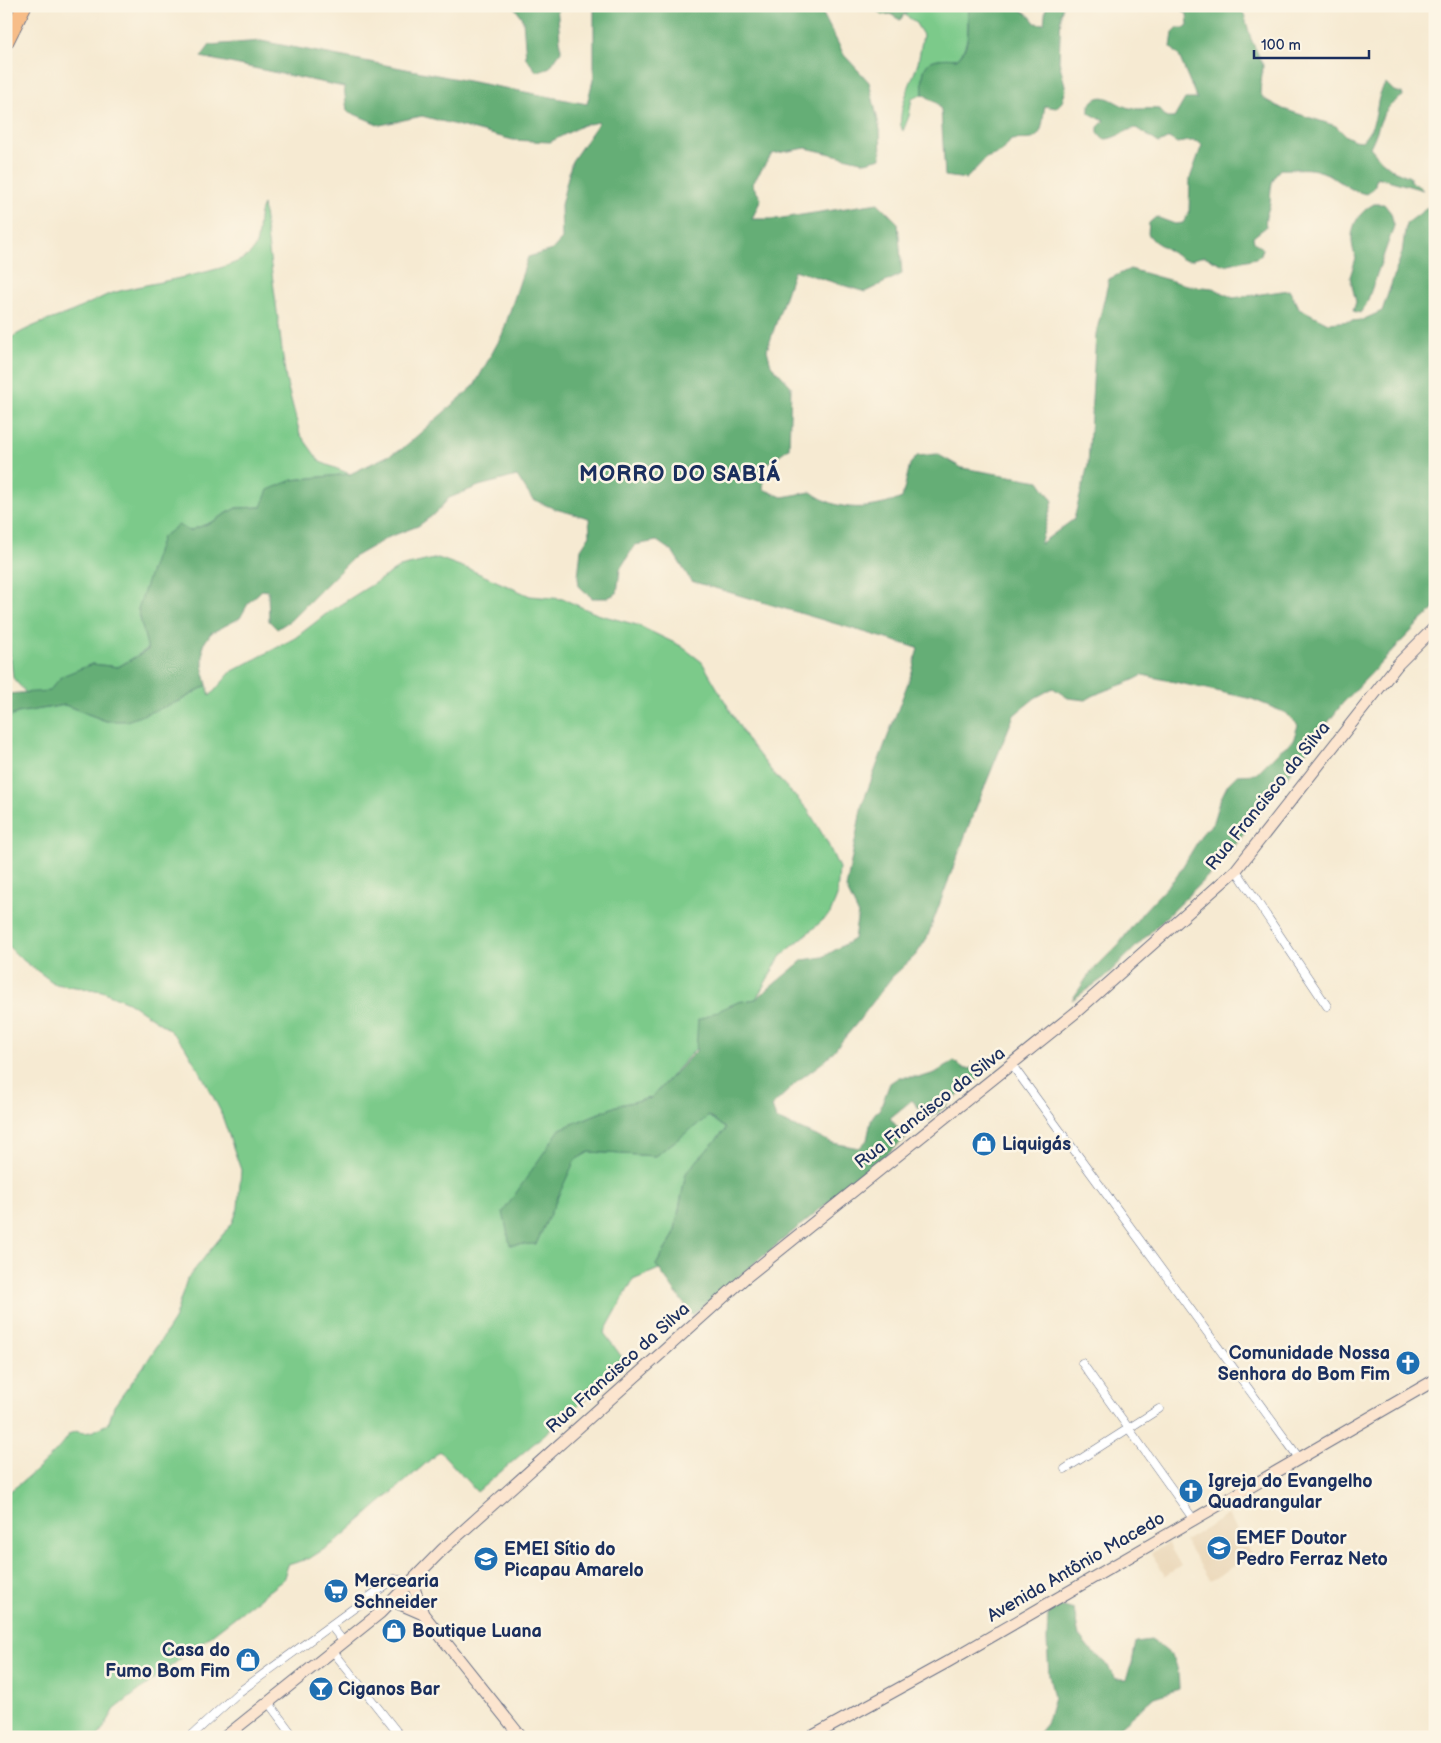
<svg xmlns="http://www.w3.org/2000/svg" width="1441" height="1743" font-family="'Balsamiq Sans',sans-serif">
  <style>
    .built { fill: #ebd8ba }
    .green { fill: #7cca8a; stroke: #4c7c74 }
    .forest { fill: #65ae76; stroke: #406e6a }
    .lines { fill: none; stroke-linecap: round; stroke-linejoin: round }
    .street-casing { stroke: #687087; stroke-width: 9 }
    .secondary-casing { stroke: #687087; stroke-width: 13 }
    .highway-casing { stroke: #687087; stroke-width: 16 }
    .street { stroke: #fff; stroke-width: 8 }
    .secondary { stroke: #fce5cf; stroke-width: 11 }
    .highway { stroke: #f7bd88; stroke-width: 14 }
    .labels { text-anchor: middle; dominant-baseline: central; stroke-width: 5; stroke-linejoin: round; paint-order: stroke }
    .street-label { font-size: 18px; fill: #1b2f5e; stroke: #fcf5e5 }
    .poi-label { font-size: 18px; font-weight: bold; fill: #1b2f5e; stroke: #fcf5e5; text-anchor: start }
    .district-label { font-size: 22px; font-weight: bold; letter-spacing: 1px; fill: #1b2f5e; stroke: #fcf5e5 }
  </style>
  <rect width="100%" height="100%" fill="#fcf5e5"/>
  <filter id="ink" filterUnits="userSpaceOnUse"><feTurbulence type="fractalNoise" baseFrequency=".02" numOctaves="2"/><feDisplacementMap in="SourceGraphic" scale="10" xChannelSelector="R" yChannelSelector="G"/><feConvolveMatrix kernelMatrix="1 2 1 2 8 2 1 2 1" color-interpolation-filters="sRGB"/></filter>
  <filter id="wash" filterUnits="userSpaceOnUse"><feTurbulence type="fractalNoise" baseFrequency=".0096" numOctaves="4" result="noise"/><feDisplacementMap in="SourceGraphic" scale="20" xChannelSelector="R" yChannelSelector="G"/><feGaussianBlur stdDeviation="1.12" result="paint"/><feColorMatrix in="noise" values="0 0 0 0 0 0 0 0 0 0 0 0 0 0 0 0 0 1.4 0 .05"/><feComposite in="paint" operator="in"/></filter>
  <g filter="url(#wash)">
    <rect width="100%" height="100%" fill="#f6ead2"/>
    <g class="built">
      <path d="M1228 1515 1252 1555 1210 1581 1185 1541Z"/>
      <path d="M1168 1543 1181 1566 1165 1576 1151 1553Z"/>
    </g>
    <g class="green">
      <path d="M911 6H969C966 25 972 43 957 59 926 56 921 64 923 94L912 98 909 116 903 131C894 117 913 78 918 63 920 54 921 44 923 35L915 22 905 15Z"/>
      <path d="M263 205 286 380 300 434 320 462 350 474 292 480 261 507 236 508 212 522 189 531 138 609 148 649 118 667 92 664 62 677 49 691 27 694 13 678 6 620V341C29 326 44 322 69 313 82 307 94 301 107 295 139 283 235 273 252 252 262 239 255 218 263 205Z"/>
      <path d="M438 558 471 570 530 596 563 599 597 614 637 625 681 646 702 662 748 741 774 774 808 810 827 842 839 868 837 896 830 914 780 957 756 999 738 1002 651 1098 619 1105 560 1129 536 1244 574 1160 589 1152 655 1156 708 1116 726 1129 686 1173 674 1235 656 1265 659 1269 633 1280 604 1333 627 1364 477 1492 440 1451 334 1543 310 1558 288 1565 283 1580 115 1709 98 1737H6V1493C17 1489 66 1445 69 1434L76 1431C88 1436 99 1429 109 1422L114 1406 146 1363 174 1320 187 1279 233 1222 238 1208 241 1170 220 1110 203 1077 184 1045 167 1028 128 1002 102 991 55 984 19 957 6 944V720L17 713 65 705 106 721 180 701 207 685 210 696 231 672 295 638 330 611 400 567Z"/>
    </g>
    <g class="forest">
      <path d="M514 6H557L561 51 550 67 537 72 526 58 523 20Z"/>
      <path d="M594 6H819L844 55 869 82 880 130 881 158 865 162 806 148 772 154 752 184 761 199 752 219H776L878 203 898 223 902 274 865 292 794 270 767 350 771 365 791 386 789 448 765 465 763 489 782 497 811 492C839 513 872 510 902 498L910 464 917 456 937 454 962 468 1039 481 1053 501 1040 544 1074 519 1088 465 1096 334 1109 279 1130 269 1190 286 1213 288 1233 298 1289 290 1299 308 1328 323 1362 320 1382 311 1402 253 1406 224 1435 202V609L1420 622 1342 704 1224 860 1105 977 1072 1000 1090 973 1119 944 1143 912 1177 876 1204 831 1212 825 1219 802 1228 784 1237 775 1256 774 1279 751 1293 741 1298 725 1286 713 1252 699 1143 675C1125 686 1104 688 1086 700L1068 698 1053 688 1035 698 1014 715 969 825 927 938 916 955 892 977 857 1023 827 1059 799 1080 772 1106 776 1119 833 1143 859 1148 867 1140 871 1121 875 1113 880 1109 890 1083 899 1077H922L935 1073 954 1061 965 1069 985 1067 990 1069 929 1120 912 1100 890 1118 906 1138 692 1315 656 1265 674 1235 686 1173 726 1129 709 1116 655 1156 589 1152 575 1160 536 1244 510 1245 503 1212 560 1129 619 1105 651 1098 696 1051 698 1020 738 1002 756 999 803 960 823 957 854 939 858 913 846 888 862 805 912 672 918 648 691 581 673 552 657 541 635 545 620 569 617 593 607 598H592L579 586 578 577 581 549 590 535 589 518 555 509 532 499 517 476 479 486 449 498 436 513 418 526 389 537 354 557 291 620 277 629 269 621 268 591 262 590 249 602 240 618 211 633 203 645V669L207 685 180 701 127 721H106L65 705 17 713 6 720V694L49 691 62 676 92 664 118 667 148 650 138 609 162 537 179 525 189 531 212 522 236 508 261 507 268 490 292 480 350 474 402 449 474 386 502 335 528 257 552 250 562 239 561 205 572 161 599 122 583 125 550 142 513 140 422 116 380 125 347 111 344 87 201 57 210 45 261 41 587 104 594 76Z"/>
      <path d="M872 6H911L900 20 890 14 882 15Z"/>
      <path d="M969 6C994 6 1021 0 1035 23L1044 24 1046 6H1063L1061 13 1059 61 1066 90 1062 102 1056 108 1045 106C1042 117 1045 134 1032 139 1026 140 1017 139 1011 140L1002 152 986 158 966 179 945 176 941 110 938 104 923 94C921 64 926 56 957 59 973 44 966 25 969 6Z"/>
      <path d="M1177 6H1237L1244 14 1251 39 1263 65 1260 93 1264 99 1283 109 1336 126 1346 136 1354 140 1362 141C1383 118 1372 101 1386 83L1394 91 1402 93 1403 96C1378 111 1382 124 1370 147L1381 160 1393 170 1410 177V182L1419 186 1423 190 1377 177 1374 188 1366 194C1345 190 1335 174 1316 170 1304 167 1291 170 1280 169 1270 181 1271 189 1270 203 1268 213 1264 217 1266 227L1253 237 1254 242 1262 248 1261 255 1256 258 1224 265 1204 256 1190 260 1182 259 1154 241 1148 234 1149 223 1156 217 1175 224 1183 223 1189 212 1190 178 1202 145C1195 138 1187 142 1177 143L1169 138 1159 143 1136 128C1125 130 1114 140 1103 139L1098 133V127L1104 121 1089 113V106C1102 86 1116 106 1130 108 1140 110 1149 108 1159 109L1167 118H1174L1185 99H1197L1179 56 1171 47 1173 33 1178 28H1184L1188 25 1187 14Z"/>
      <path d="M1374 204H1384L1391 213 1394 226 1366 305 1360 313 1353 311 1356 302 1350 277 1356 258C1347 236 1353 215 1374 204Z"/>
      <path d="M1057 1605 1074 1610 1079 1636 1089 1649 1106 1663 1116 1679H1126L1132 1663 1136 1642 1151 1640C1175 1656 1178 1659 1179 1689L1154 1697 1108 1737H1035L1046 1724 1054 1698 1049 1675 1047 1640 1048 1615Z"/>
    </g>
  </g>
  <g filter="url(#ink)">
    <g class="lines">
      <defs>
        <g id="street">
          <path d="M1236 870 1327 1006"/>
          <path d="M1012 1065 1299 1458"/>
          <path d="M1082 1363 1194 1520"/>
          <path d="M1065 1469 1159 1409"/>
          <path d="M331 1626 343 1641"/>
          <path d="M332 1650 401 1737"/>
          <path d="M268 1702 294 1737"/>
          <path d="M190 1737 239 1692 394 1579 412 1582"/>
        </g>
        <g id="secondary">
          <path d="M412 1582 423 1614 521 1737"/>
          <path d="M393 1601 423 1614"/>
          <path d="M225 1737 380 1613 443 1549 745 1278 1075 1013 1236 870 1398 664 1435 627"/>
          <path d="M811 1737 949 1661 1435 1380"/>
        </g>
        <path id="highway" d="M6 42 24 6"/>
      </defs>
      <use href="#street" class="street-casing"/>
      <use href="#secondary" class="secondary-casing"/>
      <use href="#highway" class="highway-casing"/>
      <use href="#street" class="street"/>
      <use href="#secondary" class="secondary"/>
      <use href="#highway" class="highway"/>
    </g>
  </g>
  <defs>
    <symbol id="shop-disc" viewBox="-11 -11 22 22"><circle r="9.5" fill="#1f6fb2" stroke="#fcf5e5"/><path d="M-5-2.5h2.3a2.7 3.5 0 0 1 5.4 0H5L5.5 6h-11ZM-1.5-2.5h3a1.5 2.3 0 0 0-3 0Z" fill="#fff"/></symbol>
    <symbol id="church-disc" viewBox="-11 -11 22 22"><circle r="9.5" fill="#1f6fb2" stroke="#fcf5e5"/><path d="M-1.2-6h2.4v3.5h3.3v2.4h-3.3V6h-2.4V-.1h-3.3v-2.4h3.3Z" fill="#fff"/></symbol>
    <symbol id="school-disc" viewBox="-11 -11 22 22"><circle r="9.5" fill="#1f6fb2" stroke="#fcf5e5"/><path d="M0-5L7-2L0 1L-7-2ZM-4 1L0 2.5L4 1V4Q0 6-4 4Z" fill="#fff"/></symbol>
    <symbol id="supermarket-disc" viewBox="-11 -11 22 22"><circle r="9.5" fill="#1f6fb2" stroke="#fcf5e5"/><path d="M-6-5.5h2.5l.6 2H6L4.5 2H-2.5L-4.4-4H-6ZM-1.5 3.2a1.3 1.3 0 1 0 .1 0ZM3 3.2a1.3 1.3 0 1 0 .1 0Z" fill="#fff"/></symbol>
    <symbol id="bar-disc" viewBox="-11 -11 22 22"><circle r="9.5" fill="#1f6fb2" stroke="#fcf5e5"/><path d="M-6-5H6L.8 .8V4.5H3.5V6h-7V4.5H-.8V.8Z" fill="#fff"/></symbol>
  </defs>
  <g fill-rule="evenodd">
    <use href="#shop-disc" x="970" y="1130" width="28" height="28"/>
    <use href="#church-disc" x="1394" y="1349" width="28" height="28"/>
    <use href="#church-disc" x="1177" y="1477" width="28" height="28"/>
    <use href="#school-disc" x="1205" y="1534" width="28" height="28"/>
    <use href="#school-disc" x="472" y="1545" width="28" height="28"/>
    <use href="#supermarket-disc" x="322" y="1577" width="28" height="28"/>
    <use href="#shop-disc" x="380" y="1617" width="28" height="28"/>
    <use href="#shop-disc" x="234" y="1646" width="28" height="28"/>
    <use href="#bar-disc" x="307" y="1675" width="28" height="28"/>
  </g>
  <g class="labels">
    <g class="street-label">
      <text transform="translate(1268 796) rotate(-51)">Rua Francisco da Silva</text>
      <text transform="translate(930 1108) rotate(-38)">Rua Francisco da Silva</text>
      <text transform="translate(618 1368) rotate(-42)">Rua Francisco da Silva</text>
      <text transform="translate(1076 1567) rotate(-30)">Avenida Antônio Macedo</text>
    </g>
    <g class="poi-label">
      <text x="1002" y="1144">Liquigás</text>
      <text x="1390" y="1353" text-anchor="end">Comunidade Nossa<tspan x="1390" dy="21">Senhora do Bom Fim</tspan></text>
      <text x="1208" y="1481">Igreja do Evangelho<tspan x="1208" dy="21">Quadrangular</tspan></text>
      <text x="1236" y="1538">EMEF Doutor<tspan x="1236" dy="21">Pedro Ferraz Neto</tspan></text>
      <text x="504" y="1549">EMEI Sítio do<tspan x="504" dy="21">Picapau Amarelo</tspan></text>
      <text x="354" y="1581">Mercearia<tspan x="354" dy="21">Schneider</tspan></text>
      <text x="412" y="1631">Boutique Luana</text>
      <text x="230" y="1650" text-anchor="end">Casa do<tspan x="230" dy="21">Fumo Bom Fim</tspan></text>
      <text x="338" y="1689">Ciganos Bar</text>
    </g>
    <g class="district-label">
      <text x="680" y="474">MORRO DO SABIÁ</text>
    </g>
  </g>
  <rect width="1441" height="1743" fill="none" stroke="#fcf5e5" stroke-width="25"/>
  <path d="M1254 50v8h115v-8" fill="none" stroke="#1b2f5e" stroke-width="2.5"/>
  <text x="1261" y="50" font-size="15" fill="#1b2f5e" stroke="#fcf5e5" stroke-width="4" paint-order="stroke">100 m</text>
</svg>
